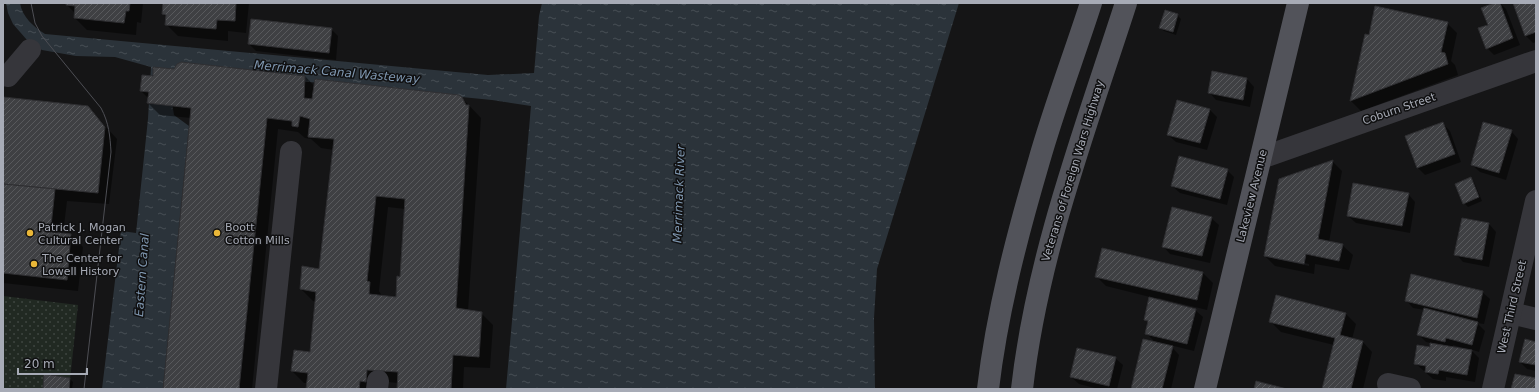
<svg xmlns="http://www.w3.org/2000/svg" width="1539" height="392" font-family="'DejaVu Sans',sans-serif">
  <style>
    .park { fill: url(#park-dots) }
    .water { fill: url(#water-ripples) }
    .shadow { fill: #0007; fill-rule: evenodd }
    .building { fill: url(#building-hatch); stroke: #2f2f32; fill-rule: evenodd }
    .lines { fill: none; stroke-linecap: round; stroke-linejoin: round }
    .minor { stroke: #36363b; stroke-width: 22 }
    .major { stroke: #52535a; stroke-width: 22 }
    .tram { stroke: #4d4e54; stroke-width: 1 }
    .poi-dot { fill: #eab738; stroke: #101011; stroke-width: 1.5 }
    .labels { text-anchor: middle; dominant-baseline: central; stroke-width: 3; stroke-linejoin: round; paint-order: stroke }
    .street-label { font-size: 11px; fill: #a7abb6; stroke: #101011 }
    .poi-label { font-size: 11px; fill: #a7abb6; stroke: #101011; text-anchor: start }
    .water-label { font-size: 12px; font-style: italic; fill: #7f97b0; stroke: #101011 }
  </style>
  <defs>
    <pattern id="park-dots" width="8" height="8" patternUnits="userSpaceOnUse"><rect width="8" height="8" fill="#212922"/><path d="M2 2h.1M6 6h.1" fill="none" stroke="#3e4540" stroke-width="1.8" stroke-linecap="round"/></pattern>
    <pattern id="water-ripples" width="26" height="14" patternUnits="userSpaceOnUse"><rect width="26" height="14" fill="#2b333a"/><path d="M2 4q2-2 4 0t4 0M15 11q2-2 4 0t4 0" fill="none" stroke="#474e54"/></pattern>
    <pattern id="building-hatch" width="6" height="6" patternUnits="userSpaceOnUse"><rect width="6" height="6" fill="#3f4043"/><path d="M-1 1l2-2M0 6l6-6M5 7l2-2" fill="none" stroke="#58595c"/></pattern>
  </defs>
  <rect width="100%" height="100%" fill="#151516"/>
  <path class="park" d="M3 296 78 305 69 389H3Z"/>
  <path class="water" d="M6 3H20C22 17 34 27 45 34L488 75 534 73 539 16 542 3H959L877 269 874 318 875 389H506L531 106 492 100 177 69 168 78 174 115 189 126 163 389H102L121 231 136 233 148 119 151 67 115 57 76 56 42 50 27 40 13 24 8 13Z"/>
  <g class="shadow">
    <path d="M67 3H143L141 23 137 22 136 35 87 30 75 18 76 14 67 5Z"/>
    <path d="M164 3H249L246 33 228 31V41L178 36 166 24V17L163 14Z"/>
    <path d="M1496 3H1500L1506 9 1520 45 1494 55 1487 48 1489 25Z"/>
    <path d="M1514 3H1536V42L1533 43 1526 36Z"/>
    <path d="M1177 15 1181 19 1176 35 1164 31 1160 28Z"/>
    <path d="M1447 23 1457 33 1451 61 1455 65 1458 75 1361 111 1351 101 1369 36Z"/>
    <path d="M331 29 338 36 336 60 256 51 249 44Z"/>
    <path d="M181 63 305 76 315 87 462 98 481 118 468 311 481 313 493 325 490 368 464 367 463 389H398V383L379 381 378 389H307L308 383H304L292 371 311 353 316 302 313 301 301 289 320 270 334 150 321 148 311 139 305 138 298 132 278 129 252 389H164L191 118 160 115 148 103 149 99 141 91 154 77 174 71ZM388 207 405 209 401 278 397 298 382 296 379 291Z"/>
    <path d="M1213 72 1247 79 1254 87 1250 107 1216 100 1209 92Z"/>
    <path d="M3 98 88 107 117 139 109 204 67 201 63 234 71 235 83 247 78 291 3 283Z"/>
    <path d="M1210 110 1217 117 1207 150 1176 142 1168 135Z"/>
    <path d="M1443 124 1450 131 1461 162 1425 175 1418 168Z"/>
    <path d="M1511 131 1518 139 1506 180 1480 172 1472 165Z"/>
    <path d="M1332 161 1342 171 1329 242 1342 245 1353 255 1349 270 1315 264 1314 274 1275 266 1265 256ZM1276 257 1309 264V266L1276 259Z"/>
    <path d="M1227 170 1234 177 1227 205 1180 193 1172 186Z"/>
    <path d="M1471 178 1474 182 1482 201 1468 207 1464 203Z"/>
    <path d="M1408 194 1415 202 1410 233 1356 223 1348 216Z"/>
    <path d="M1211 218 1219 225 1210 263 1170 254 1163 246Z"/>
    <path d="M1463 219 1489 224 1496 232 1489 267 1463 262 1456 254Z"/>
    <path d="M1203 273 1213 283 1207 310 1158 298 1157 300 1195 310 1203 317 1194 351 1170 345 1179 355 1171 389H1132L1156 343 1146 333 1149 323 1145 319 1150 297 1106 286 1096 276Z"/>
    <path d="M1482 292 1490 299 1484 324 1477 323 1485 331 1479 352 1470 349 1479 358 1475 382 1446 377V381L1433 379 1415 363 1430 348 1431 343 1426 342 1418 334 1425 310 1413 308 1406 300ZM1453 345 1467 349V350L1453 348Z"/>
    <path d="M1346 314 1356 324 1352 339 1362 341 1372 352 1363 389H1323L1334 345 1281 332 1271 322Z"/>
    <path d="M1536 343V371L1527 369 1520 362Z"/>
    <path d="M1115 358 1123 365 1117 389H1099L1079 384 1071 377Z"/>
    <path d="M69 378 73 382 72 389H44Z"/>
  </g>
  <g class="building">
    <path d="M66 3H130L129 11H126L124 23 74 18 75 6 66 5Z"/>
    <path d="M163 3H236L235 21 217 20 216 29 165 25 166 15 162 14Z"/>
    <path d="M1494 3H1500L1513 38 1486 49 1478 28 1488 25 1481 8Z"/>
    <path d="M1513 3H1536V32L1525 36Z"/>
    <path d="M1375 6 1448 22 1441 52 1445 53 1448 64 1350 101 1365 34 1369 35Z"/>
    <path d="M1165 10 1178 14 1173 32 1159 28Z"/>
    <path d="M251 19 332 28 329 53 248 44Z"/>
    <path d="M181 62 305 76 304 98 312 99 315 79 459 95 462 97 466 105H469L456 308 482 312 479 357 453 355 451 389H397L398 372 367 370 366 382 360 381 359 389H306L308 373 291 371 294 350 310 352 316 292 300 289 302 266 319 269 334 139 308 137 310 119 300 116 298 127 292 126V121L267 118 239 389H163L191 108 147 103 149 92 140 91 142 75 153 76V67L174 69 177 64ZM376 196 405 199 400 277 397 276 396 297 369 294 370 282 367 281Z"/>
    <path d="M1212 71 1247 78 1243 100 1208 93Z"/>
    <path d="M3 97 88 106 105 127 98 193 3 184Z"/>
    <path d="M1177 100 1210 109 1200 143 1167 135Z"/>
    <path d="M1443 122 1455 154 1417 168 1405 136Z"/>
    <path d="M1483 122 1512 130 1499 173 1471 165Z"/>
    <path d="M1179 156 1228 169 1220 199 1171 186Z"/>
    <path d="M1333 160 1318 239 1343 244 1339 261 1306 254 1304 264 1264 256 1279 179Z"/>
    <path d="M1471 177 1479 197 1463 204 1455 184Z"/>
    <path d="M1353 183 1409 193 1402 226 1347 216Z"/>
    <path d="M3 184 55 189 51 226 45 225 44 231 71 234 67 280 3 273Z"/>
    <path d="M1172 207 1212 217 1202 256 1162 247Z"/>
    <path d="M1462 218 1489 223 1482 260 1454 255Z"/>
    <path d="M1102 248 1203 272 1197 300 1095 277Z"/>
    <path d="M1411 274 1483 291 1477 318 1405 301Z"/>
    <path d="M1276 295 1346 313 1340 335 1363 341 1351 389H1322L1335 338 1269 322Z"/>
    <path d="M1149 297 1196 309 1187 344 1145 334 1148 321 1144 320Z"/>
    <path d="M1424 308 1478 322 1472 345 1446 338 1445 342 1417 335Z"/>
    <path d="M1143 339 1173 346 1162 389H1131Z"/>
    <path d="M1525 339 1536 342V365L1519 362Z"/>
    <path d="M1430 343 1472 350 1467 375 1439 370 1438 374 1425 372 1426 366 1414 364 1417 345 1430 347Z"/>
    <path d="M1077 348 1116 357 1109 386 1070 377Z"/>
    <path d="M44 374 70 378 69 389H43Z"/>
    <path d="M1515 374 1536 378V389H1511Z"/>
    <path d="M1256 381 1287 389H1254Z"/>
  </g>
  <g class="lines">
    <g class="minor">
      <path d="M3 75 8 76 30 50"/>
      <path d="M1261 158 1536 61"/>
      <path d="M1511 313 1536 319"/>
      <path d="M1388 384 1410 389"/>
      <path d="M266 389 291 152"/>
      <path d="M377 389 378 381"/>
      <path d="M1493 389 1536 201"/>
    </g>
    <g class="major">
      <path d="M988 389C997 312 1017 236 1039 161 1054 108 1074 56 1091 3"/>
      <path d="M1022 389C1037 256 1085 130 1126 3"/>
      <path d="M1205 389 1298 3"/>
    </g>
    <path class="tram" d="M31 3 35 23 42 36 101 108C109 123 110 136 111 152L84 389"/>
  </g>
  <g class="poi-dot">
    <circle cx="30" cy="233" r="4"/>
    <circle cx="217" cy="233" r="4"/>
    <circle cx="34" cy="264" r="4"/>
  </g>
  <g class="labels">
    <g class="street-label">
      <text transform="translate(1399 109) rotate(-19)">Coburn Street</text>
      <text transform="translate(1073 171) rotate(-73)">Veterans of Foreign Wars Highway</text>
      <text transform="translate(1252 196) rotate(-76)">Lakeview Avenue</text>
      <text transform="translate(1512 307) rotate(-77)">West Third Street</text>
    </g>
    <g class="poi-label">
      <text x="38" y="227">Patrick J. Mogan<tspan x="38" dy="13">Cultural Center</tspan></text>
      <text x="225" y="227">Boott<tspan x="225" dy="13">Cotton Mills</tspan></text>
      <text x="42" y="258">The Center for<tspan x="42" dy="13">Lowell History</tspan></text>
    </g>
    <g class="water-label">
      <text transform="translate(337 72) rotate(5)">Merrimack Canal Wasteway</text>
      <text transform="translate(679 194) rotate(-88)">Merrimack River</text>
      <text transform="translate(142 275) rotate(-86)">Eastern Canal</text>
    </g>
  </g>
  <rect width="1539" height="392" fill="none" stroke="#a7abb6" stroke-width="8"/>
  <path d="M18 368v6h69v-6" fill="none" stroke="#a7abb6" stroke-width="2"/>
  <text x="24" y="368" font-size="12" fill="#a7abb6" stroke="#101011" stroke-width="3" paint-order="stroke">20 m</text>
</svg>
